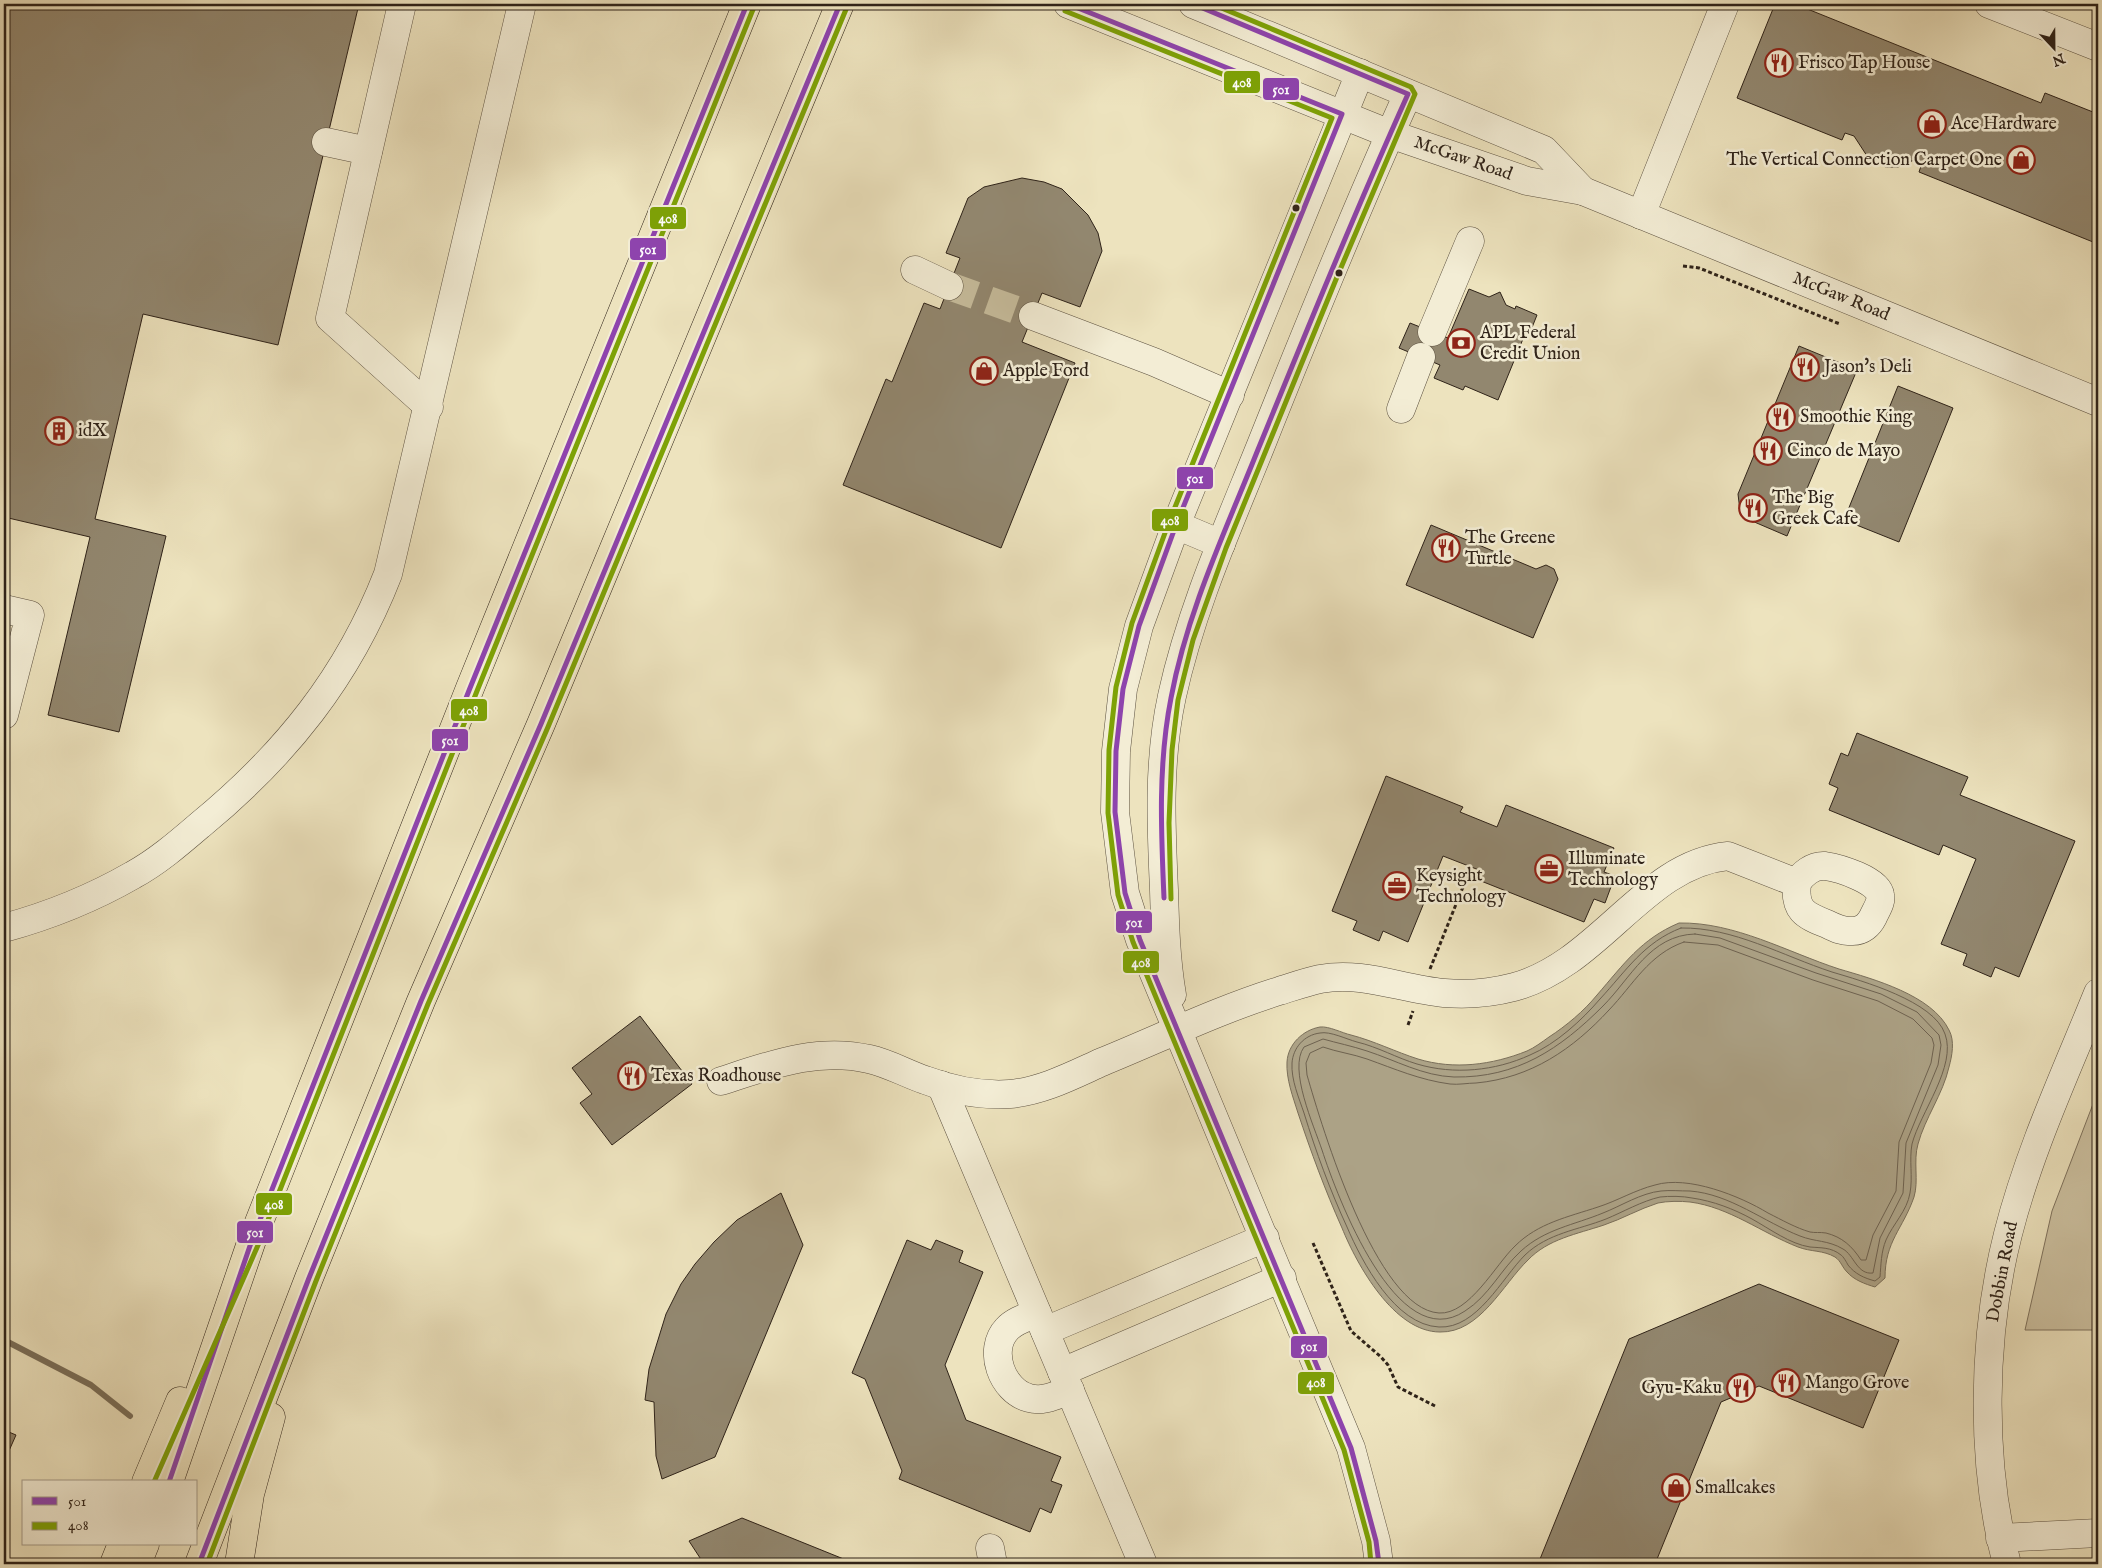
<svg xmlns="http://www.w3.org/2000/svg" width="2102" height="1568" font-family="'IM FELL English',serif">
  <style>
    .green { fill: #cdc2a2; stroke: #7e725e }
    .water { fill: #aca286; stroke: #7a6f5a }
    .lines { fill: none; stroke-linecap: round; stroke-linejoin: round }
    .shore { stroke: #6e6250; stroke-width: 1 }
    .stream { stroke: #7a6f5a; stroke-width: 6 }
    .building { fill: #92876f; stroke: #2f2319 }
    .minor-tunnel { stroke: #c7bd9d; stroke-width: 28; stroke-dasharray: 28 14; stroke-linecap: butt }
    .minor-casing { stroke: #5e5342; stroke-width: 29 }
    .major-casing { stroke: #2f2319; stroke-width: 29 }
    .path { stroke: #2f2319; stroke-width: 3; stroke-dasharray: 4 2.5; stroke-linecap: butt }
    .minor { stroke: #f3edd5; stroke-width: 28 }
    .major { stroke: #ede3be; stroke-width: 28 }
    .bus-1-casing { stroke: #f3edd5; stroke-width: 9 }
    .bus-2-casing { stroke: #f3edd5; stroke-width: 9 }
    .bus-1 { stroke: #8e44ad; stroke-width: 5 }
    .bus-2 { stroke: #7ea206; stroke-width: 5 }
    .bus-dot { fill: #2f2319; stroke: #f3edd5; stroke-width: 2 }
    .labels { text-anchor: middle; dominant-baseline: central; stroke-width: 5; stroke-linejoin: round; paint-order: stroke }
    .poi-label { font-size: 18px; fill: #2f2319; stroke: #f3edd5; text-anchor: start }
    .street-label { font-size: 18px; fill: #2f2319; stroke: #f3edd5 }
    .line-badge { stroke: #f3edd5; stroke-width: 2 }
    .badge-label { font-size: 14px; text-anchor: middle; font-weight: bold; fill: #fff }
  </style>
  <rect width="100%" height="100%" fill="#ede3be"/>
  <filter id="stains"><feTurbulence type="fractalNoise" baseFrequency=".004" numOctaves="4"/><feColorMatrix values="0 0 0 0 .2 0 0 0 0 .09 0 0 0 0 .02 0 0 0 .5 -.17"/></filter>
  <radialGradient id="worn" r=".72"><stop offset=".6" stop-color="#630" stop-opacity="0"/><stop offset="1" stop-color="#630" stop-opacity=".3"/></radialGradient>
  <path class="green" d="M2098 1091V1330H2025L2052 1211Z"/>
  <path class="water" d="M1679 923C1735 922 1787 952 1839 969 1873 979 1932 995 1949 1030 1955 1041 1952 1056 1949 1067 1943 1094 1925 1118 1918 1144 1913 1161 1919 1181 1914 1197 1903 1229 1885 1241 1885 1278L1875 1287C1865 1284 1854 1280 1847 1272 1842 1267 1841 1261 1835 1257 1823 1250 1811 1252 1798 1247 1762 1233 1729 1207 1690 1202 1681 1201 1667 1201 1658 1203 1639 1209 1622 1219 1604 1225 1577 1234 1548 1239 1528 1260 1503 1284 1480 1333 1440 1332 1394 1332 1357 1265 1342 1228 1325 1190 1311 1152 1298 1113 1293 1097 1286 1079 1287 1062 1288 1044 1303 1030 1320 1027 1329 1026 1342 1033 1351 1035 1374 1041 1396 1052 1418 1059 1454 1070 1492 1065 1527 1051 1534 1048 1542 1042 1549 1037 1566 1026 1584 1011 1597 995 1624 964 1641 939 1679 923Z"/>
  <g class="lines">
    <g class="shore">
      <path d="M1681 928C1733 927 1783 956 1832 972 1862 981 1934 1001 1945 1034 1957 1066 1920 1113 1912 1144 1909 1160 1913 1177 1910 1193 1907 1211 1893 1224 1886 1240 1881 1252 1881 1265 1880 1277L1875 1281C1864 1278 1855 1274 1848 1265 1847 1263 1843 1256 1841 1255 1831 1247 1821 1248 1810 1247 1790 1244 1770 1229 1752 1219 1734 1209 1713 1201 1692 1198 1683 1196 1669 1196 1660 1197 1642 1201 1623 1212 1606 1219 1578 1230 1548 1233 1525 1255 1502 1278 1477 1329 1439 1327 1395 1325 1362 1262 1347 1227 1330 1190 1316 1152 1304 1113 1299 1098 1291 1080 1292 1063 1293 1048 1304 1035 1320 1033 1330 1031 1346 1039 1357 1042 1378 1047 1397 1058 1417 1064 1454 1075 1495 1071 1530 1055 1556 1044 1582 1020 1600 999 1626 971 1644 942 1681 928Z"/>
      <path d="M1695 934 1720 938 1816 973 1881 994 1917 1012 1939 1035 1941 1045 1938 1065 1906 1143 1903 1193 1880 1238 1873 1273C1857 1275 1854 1255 1843 1249 1828 1240 1815 1242 1800 1236 1764 1222 1730 1194 1690 1191 1680 1191 1670 1190 1661 1191 1641 1193 1621 1206 1603 1213 1574 1225 1545 1229 1521 1251 1501 1269 1489 1296 1465 1311 1397 1357 1337 1196 1322 1150 1314 1126 1288 1069 1304 1047L1323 1039C1337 1043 1352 1046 1367 1051 1395 1060 1423 1076 1454 1077 1517 1078 1560 1049 1603 1006 1631 978 1650 935 1695 934Z"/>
      <path d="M1684 942 1718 945 1813 980 1878 1001 1913 1019 1932 1038 1934 1045 1931 1063 1899 1142 1896 1191 1873 1235 1866 1260H1861C1852 1246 1842 1237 1826 1233 1820 1232 1815 1233 1810 1232 1796 1228 1782 1220 1768 1213 1740 1196 1688 1175 1655 1185 1635 1190 1617 1201 1598 1207 1568 1217 1538 1223 1515 1246 1496 1264 1469 1315 1439 1313 1376 1309 1322 1127 1307 1075L1306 1063 1310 1053 1323 1047C1337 1052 1353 1054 1367 1059 1395 1069 1420 1080 1450 1084 1458 1085 1468 1083 1476 1083 1531 1078 1573 1049 1609 1010 1633 985 1649 954 1684 942Z"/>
    </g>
    <path class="stream" d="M4 1340 91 1385 130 1416"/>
  </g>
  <g class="building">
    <path d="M4 4H359L278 345 143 314 95 519 166 536 119 732 48 715 90 537 4 517Z"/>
    <path d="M1775 4H1795L2041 103 2045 93 2098 114V244L1919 172 1922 163 1914 160 1898 167H1886L1878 164 1869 159 1854 136 1845 133 1842 140 1737 98Z"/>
    <path d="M1022 178 1044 182 1062 189 1088 215 1098 233 1102 251 1080 307 1042 293 1022 342 1075 363 1001 548 843 485 886 379 892 382 924 303 940 309 960 258 946 253 968 198 984 187Z"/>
    <path d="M1469 289 1489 297 1500 292 1506 305 1515 309 1516 306 1537 315 1529 335 1525 334 1498 400 1465 386 1463 390 1434 378 1440 365 1399 348 1410 323 1448 338Z"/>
    <path d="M1799 346 1857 370 1787 536 1745 518 1740 511 1738 494Z"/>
    <path d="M1898 386 1953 408 1899 542 1844 520Z"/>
    <path d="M1431 525 1536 569 1546 565 1554 569 1558 579 1533 638 1406 585Z"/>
    <path d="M1857 733 1968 777 1960 795 2075 841 2019 977 1995 967 1991 977 1963 965 1967 954 1941 944 1976 859 1943 845 1939 855 1829 810 1838 788 1829 784 1841 753 1848 756Z"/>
    <path d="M1386 776 1463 807 1460 812 1497 827 1506 805 1614 848 1604 872 1615 876 1605 903 1594 899 1584 922 1476 879 1479 870 1443 856 1408 942 1383 931 1379 941 1353 930 1357 921 1332 911Z"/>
    <path d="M640 1016 692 1084 612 1145 580 1103 592 1094 572 1068Z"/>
    <path d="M781 1193 803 1245 715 1457 662 1479 656 1456 654 1402 645 1400 649 1369 666 1314 681 1284 695 1264 714 1242 737 1220Z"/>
    <path d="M907 1240 931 1250 936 1240 963 1251 959 1262 983 1272 945 1365 966 1420 1061 1457 1051 1481 1062 1485 1051 1513 1040 1508 1030 1532 899 1479 902 1471 865 1379 852 1373Z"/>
    <path d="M1759 1284 1899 1340 1863 1428 1759 1386 1721 1402 1655 1564H1538L1629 1339Z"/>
    <path d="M4 1430 16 1435 4 1462Z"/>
    <path d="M742 1518 856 1564H704L689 1541Z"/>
  </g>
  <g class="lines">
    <path class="minor-tunnel" d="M949 286 1033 316"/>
    <defs>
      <g id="minor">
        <path d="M402 4 330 318 429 407"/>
        <path d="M1068 4 1390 134 1527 181 1583 191 2098 402"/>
        <path d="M1193 4 1544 150 1583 191"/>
        <path d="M1989 4 2098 47"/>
        <path d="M1360 73 1176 525 1139 626 1123 689 1116 751 1115 812 1125 893 1140 940 1351 1448 1376 1541 1379 1564"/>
        <path d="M326 142 368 151"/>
        <path d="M1641 215 1725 4"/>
        <path d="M915 270 949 286"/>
        <path d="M1033 316 1154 362 1230 395"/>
        <path d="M1432 332 1470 241"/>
        <path d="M1401 409 1421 357"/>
        <path d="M1176 525 1221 544"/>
        <path d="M4 609 30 615 4 715"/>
        <path d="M4 928C48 916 93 898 133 875 157 862 179 843 200 825 285 755 348 677 388 574L522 4"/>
        <path d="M1172 995C1166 960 1165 925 1164 890 1161 825 1158 760 1172 696 1191 609 1228 527 1261 445 1308 327 1356 209 1408 94"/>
        <path d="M721 1081C771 1065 817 1047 869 1059 888 1063 907 1074 925 1080 952 1090 981 1096 1010 1094 1043 1091 1073 1075 1102 1062 1161 1038 1218 1010 1279 991 1292 987 1306 982 1320 979 1363 971 1401 989 1444 993 1467 995 1491 993 1514 987 1600 964 1644 864 1728 856L1797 883C1794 910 1804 915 1827 924 1835 928 1843 932 1853 931 1862 931 1869 925 1873 917 1876 910 1882 902 1880 895 1878 880 1839 868 1825 866 1813 865 1802 874 1797 883"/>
        <path d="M941 1085 1143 1564"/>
        <path d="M1037 1313C1027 1317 1014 1321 1007 1329 987 1350 1002 1391 1029 1398 1044 1402 1056 1395 1070 1390"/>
        <path d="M1045 1331 1265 1238"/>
        <path d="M1062 1372 1282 1278"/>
        <path d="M2000 1538 2098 1533"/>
        <path d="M990 1548 993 1564"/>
        <path d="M2007 1564C1980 1462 1982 1336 2008 1234 2029 1151 2066 1072 2098 993"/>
      </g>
      <g id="major">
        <path d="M146 1482 180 1401"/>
        <path d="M169 1482 252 1240 470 688 747 4"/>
        <path d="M114 1564 122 1544"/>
        <path d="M137 1564 145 1544"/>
        <path d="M199 1564 309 1278 421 1001 541 724 840 4"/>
        <path d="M239 1564 250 1494 271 1417"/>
      </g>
    </defs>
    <use href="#minor" class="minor-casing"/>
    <use href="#major" class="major-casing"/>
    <g class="path">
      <path d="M1683 266 1699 268 1840 324"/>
      <path d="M1430 969 1471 867"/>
      <path d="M1408 1025 1413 1011"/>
      <path d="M1313 1243 1351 1331 1381 1357 1388 1365 1398 1387 1435 1406"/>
    </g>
    <use href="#minor" class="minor"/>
    <use href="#major" class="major"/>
    <defs>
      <g id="bus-1">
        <path d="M1068 4 1342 114 1176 525 1139 626 1123 689 1116 751 1115 812 1125 893 1140 940 1351 1448 1376 1541 1379 1564"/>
        <path d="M1164 898C1161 831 1158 764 1171 698 1187 612 1225 532 1257 452 1306 332 1355 212 1408 94L1193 4"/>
        <path d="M169 1482 252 1240 470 688 747 4"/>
        <path d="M199 1564 309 1278 421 1001 541 724 840 4"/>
      </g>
      <g id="bus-2">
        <path d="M1065 11 1332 118 1169 522 1132 623 1116 687 1109 750 1108 813 1118 895 1133 942 1344 1450 1369 1542 1371 1564"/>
        <path d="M1171 899 1169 823 1172 750 1178 700 1193 640 1226 548 1337 277 1415 94 1411 87 1212 4"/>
        <path d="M154 1482 259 1243 477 691 754 7"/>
        <path d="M207 1564 316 1281 428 1004 548 727 847 7"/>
      </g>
    </defs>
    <use href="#bus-1" class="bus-1-casing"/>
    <use href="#bus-2" class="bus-2-casing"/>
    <use href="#bus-1" class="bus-1"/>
    <use href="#bus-2" class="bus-2"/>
  </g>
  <defs>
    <symbol id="restaurant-ring" viewBox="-11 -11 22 22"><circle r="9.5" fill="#f3edd5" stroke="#8f2418" stroke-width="1.5"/><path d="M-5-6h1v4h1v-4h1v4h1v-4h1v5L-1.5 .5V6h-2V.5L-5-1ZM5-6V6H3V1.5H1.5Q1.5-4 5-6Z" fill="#8f2418"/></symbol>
    <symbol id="shop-ring" viewBox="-11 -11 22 22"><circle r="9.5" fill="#f3edd5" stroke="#8f2418" stroke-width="1.5"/><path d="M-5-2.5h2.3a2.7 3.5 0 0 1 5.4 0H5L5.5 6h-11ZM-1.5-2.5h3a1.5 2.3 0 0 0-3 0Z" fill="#8f2418"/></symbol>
    <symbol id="bank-ring" viewBox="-11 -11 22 22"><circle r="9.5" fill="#f3edd5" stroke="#8f2418" stroke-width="1.5"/><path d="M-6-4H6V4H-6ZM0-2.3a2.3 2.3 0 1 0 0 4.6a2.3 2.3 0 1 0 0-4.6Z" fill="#8f2418"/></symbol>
    <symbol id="building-ring" viewBox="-11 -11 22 22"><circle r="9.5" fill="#f3edd5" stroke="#8f2418" stroke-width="1.5"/><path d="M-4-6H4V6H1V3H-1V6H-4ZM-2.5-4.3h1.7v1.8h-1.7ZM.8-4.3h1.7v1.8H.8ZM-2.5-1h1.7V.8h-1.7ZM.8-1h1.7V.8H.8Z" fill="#8f2418"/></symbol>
    <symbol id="office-ring" viewBox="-11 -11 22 22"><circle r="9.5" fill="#f3edd5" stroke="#8f2418" stroke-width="1.5"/><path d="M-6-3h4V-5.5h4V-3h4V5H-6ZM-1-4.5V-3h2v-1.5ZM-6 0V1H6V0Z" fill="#8f2418"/></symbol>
  </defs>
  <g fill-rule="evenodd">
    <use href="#restaurant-ring" x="1763" y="47" width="32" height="32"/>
    <use href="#shop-ring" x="1916" y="108" width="32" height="32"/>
    <use href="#shop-ring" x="2005" y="144" width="32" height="32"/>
    <use href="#bank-ring" x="1445" y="327" width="32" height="32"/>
    <use href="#restaurant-ring" x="1789" y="351" width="32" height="32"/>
    <use href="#shop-ring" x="968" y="355" width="32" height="32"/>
    <use href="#restaurant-ring" x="1765" y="401" width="32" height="32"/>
    <use href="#building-ring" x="43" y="415" width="32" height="32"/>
    <use href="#restaurant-ring" x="1752" y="435" width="32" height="32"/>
    <use href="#restaurant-ring" x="1737" y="492" width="32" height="32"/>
    <use href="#restaurant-ring" x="1430" y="532" width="32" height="32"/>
    <use href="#office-ring" x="1533" y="853" width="32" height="32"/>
    <use href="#office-ring" x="1381" y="870" width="32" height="32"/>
    <use href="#restaurant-ring" x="616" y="1060" width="32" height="32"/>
    <use href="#restaurant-ring" x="1770" y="1367" width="32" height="32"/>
    <use href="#restaurant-ring" x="1725" y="1372" width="32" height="32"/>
    <use href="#shop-ring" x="1660" y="1472" width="32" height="32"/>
  </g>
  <g class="bus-dot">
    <circle cx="1296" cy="208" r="4.5"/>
    <circle cx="1339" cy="273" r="4.5"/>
  </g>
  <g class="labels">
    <g class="poi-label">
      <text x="1798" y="63">Frisco Tap House</text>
      <text x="1951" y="124">Ace Hardware</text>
      <text x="2002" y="160" text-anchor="end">The Vertical Connection Carpet One</text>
      <text x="1480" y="333">APL Federal<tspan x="1480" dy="21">Credit Union</tspan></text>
      <text x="1824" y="367">Jason's Deli</text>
      <text x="1003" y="371">Apple Ford</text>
      <text x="1800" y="417">Smoothie King</text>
      <text x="78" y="431">idX</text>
      <text x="1787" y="451">Cinco de Mayo</text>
      <text x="1772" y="498">The Big<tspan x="1772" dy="21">Greek Cafe</tspan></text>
      <text x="1465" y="538">The Greene<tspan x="1465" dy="21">Turtle</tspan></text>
      <text x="1568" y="859">Illuminate<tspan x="1568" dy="21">Technology</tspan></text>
      <text x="1416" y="876">Keysight<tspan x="1416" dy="21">Technology</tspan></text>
      <text x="651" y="1076">Texas Roadhouse</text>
      <text x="1805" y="1383">Mango Grove</text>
      <text x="1722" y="1388" text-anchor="end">Gyu-Kaku</text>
      <text x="1695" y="1488">Smallcakes</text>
    </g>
    <g class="street-label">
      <text transform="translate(1463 159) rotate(19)">McGaw Road</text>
      <text transform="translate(1841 297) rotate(22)">McGaw Road</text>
      <text transform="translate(2003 1272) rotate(-79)">Dobbin Road</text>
    </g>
  </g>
  <g class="line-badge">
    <rect x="1223" y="70" width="38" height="24" rx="5" fill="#7ea206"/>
    <rect x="1262" y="77" width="38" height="24" rx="5" fill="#8e44ad"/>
    <rect x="649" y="206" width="38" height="24" rx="5" fill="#7ea206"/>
    <rect x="629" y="237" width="38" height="24" rx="5" fill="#8e44ad"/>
    <rect x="1176" y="466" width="38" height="24" rx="5" fill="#8e44ad"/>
    <rect x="1151" y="508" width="38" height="24" rx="5" fill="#7ea206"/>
    <rect x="450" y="698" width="38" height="24" rx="5" fill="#7ea206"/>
    <rect x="431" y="728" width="38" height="24" rx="5" fill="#8e44ad"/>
    <rect x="1115" y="910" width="38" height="24" rx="5" fill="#8e44ad"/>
    <rect x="1122" y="950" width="38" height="24" rx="5" fill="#7ea206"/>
    <rect x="255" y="1192" width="38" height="24" rx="5" fill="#7ea206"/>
    <rect x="236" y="1220" width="38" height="24" rx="5" fill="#8e44ad"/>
    <rect x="1290" y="1335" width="38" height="24" rx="5" fill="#8e44ad"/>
    <rect x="1297" y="1371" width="38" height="24" rx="5" fill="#7ea206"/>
  </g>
  <g class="badge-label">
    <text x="1242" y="87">408</text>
    <text x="1281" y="94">501</text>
    <text x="668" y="223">408</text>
    <text x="648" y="254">501</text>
    <text x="1195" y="483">501</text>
    <text x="1170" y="525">408</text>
    <text x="469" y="715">408</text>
    <text x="450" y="745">501</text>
    <text x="1134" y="927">501</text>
    <text x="1141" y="967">408</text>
    <text x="274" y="1209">408</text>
    <text x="255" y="1237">501</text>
    <text x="1309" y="1351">501</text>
    <text x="1316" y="1387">408</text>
  </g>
  <rect width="2102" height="1568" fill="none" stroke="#ede3be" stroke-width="20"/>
  <rect x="5" y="5" width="2092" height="1558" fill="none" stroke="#2f2319" stroke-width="2.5"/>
  <rect x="10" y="10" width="2082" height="1548" fill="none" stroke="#2f2319"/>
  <rect x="22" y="1480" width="175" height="65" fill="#f3edd5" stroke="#a59c8a"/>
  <rect x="32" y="1497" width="25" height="8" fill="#8e44ad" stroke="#a59c8a"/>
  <text x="68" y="1506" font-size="15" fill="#2f2319">501</text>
  <rect x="32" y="1522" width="25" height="8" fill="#7ea206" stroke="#a59c8a"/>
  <text x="68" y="1530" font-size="15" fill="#2f2319">408</text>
  <g transform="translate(2054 48) rotate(158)" stroke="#f3edd5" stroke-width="4" paint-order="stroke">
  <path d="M0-4L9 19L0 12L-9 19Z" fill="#2f2319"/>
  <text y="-8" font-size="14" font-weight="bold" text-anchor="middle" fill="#2f2319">N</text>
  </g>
  <rect width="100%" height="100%" filter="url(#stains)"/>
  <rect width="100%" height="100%" fill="url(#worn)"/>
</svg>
